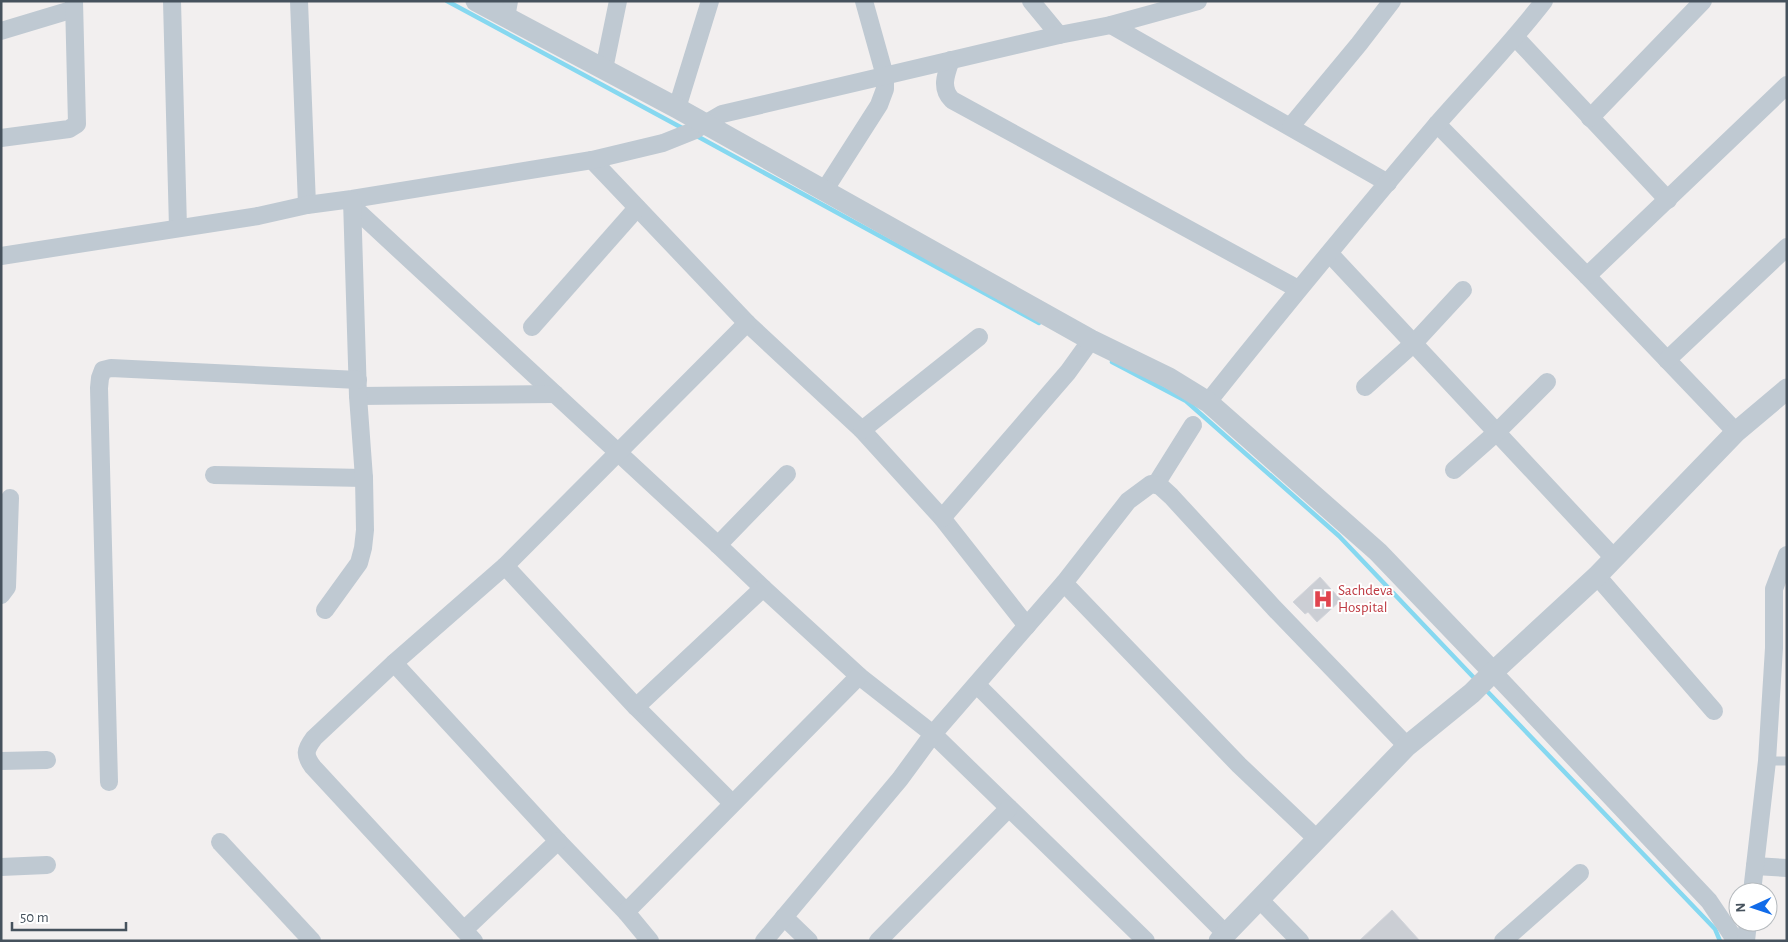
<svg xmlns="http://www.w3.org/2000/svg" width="1788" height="942" font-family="'Alegreya Sans',sans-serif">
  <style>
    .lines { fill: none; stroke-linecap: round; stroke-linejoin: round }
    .stream { stroke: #86d8f0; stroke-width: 4.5 }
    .building { fill: #cbced4; stroke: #d3d5db }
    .service { stroke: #bfc9d2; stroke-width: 9 }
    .minor { stroke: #bfc9d2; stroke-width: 18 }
    .tertiary { stroke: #bfc9d2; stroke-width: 21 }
    .labels { text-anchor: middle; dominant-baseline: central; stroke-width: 4; stroke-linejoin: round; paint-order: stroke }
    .health-label { font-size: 15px; fill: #be3a42; stroke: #fff; text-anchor: start }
  </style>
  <rect width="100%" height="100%" fill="#f2efef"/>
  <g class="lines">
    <g class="stream">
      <path d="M447 1 684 129"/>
      <path d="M695 135 1039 323"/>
      <path d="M1112 362 1186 401 1339 536 1477 681"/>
      <path d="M1484 688 1715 929 1720 941"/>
    </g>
  </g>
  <g class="building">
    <path d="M1320 577 1341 600 1317 622 1308 612 1305 614 1293 602Z"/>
    <path d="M1392 910 1420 941H1359Z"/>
  </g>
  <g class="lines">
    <path class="service" d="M1767 761H1787"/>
    <g class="minor">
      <path d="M172 1 178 228"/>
      <path d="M299 1 307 205"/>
      <path d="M1031 1 1059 35"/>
      <path d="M506 17 509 1"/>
      <path d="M1111 25 1388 183"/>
      <path d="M1 31 74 9"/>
      <path d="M1516 38 1668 200"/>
      <path d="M951 60C946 74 940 88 952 100L1298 289"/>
      <path d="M604 69 618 1"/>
      <path d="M677 108 710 1"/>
      <path d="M1590 118 1703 1"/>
      <path d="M1437 124 1587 276 1736 432"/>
      <path d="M1291 126 1359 44 1392 1"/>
      <path d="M1 138 69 129 77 124 74 1"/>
      <path d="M592 160 747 323 862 430 942 518 1027 626"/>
      <path d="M824 191 879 105 885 89V76L864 1"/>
      <path d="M352 206 718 545 763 588 859 676 933 734 1146 941"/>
      <path d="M1330 254 1614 558"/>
      <path d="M1 256 258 216 307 205 352 199 592 160 663 143 693 131 722 114 1059 35 1111 25 1198 1"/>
      <path d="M1587 276 1787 85"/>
      <path d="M532 327 637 208"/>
      <path d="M1667 360 1787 247"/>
      <path d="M1365 387 1414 343 1463 290"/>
      <path d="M358 396 555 394"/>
      <path d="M1208 402C1283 308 1359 216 1437 124 1473 83 1510 45 1544 1"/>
      <path d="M862 430 979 337"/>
      <path d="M1454 470 1497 432 1547 382"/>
      <path d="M214 475 364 478"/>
      <path d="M1156 484 1193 425"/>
      <path d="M942 518 1068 372 1091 340"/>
      <path d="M718 545 787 474"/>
      <path d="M505 566 636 707 732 803"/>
      <path d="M1597 576 1714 711"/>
      <path d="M1064 583 1239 765 1317 839"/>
      <path d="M1 595 7 587 10 498"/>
      <path d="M325 610 359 563 363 548 365 530 364 478 358 396 352 200"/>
      <path d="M394 663 558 841 626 912 650 941"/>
      <path d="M1493 672 1709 901 1736 941"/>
      <path d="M977 685 1226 934"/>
      <path d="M636 707 763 588"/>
      <path d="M1 761 47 760"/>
      <path d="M109 782 99 388 100 378 103 370 111 368 358 380"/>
      <path d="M220 842 312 941"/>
      <path d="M1755 866 1787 868"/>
      <path d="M1 867 47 865"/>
      <path d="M1752 892 1767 761 1774 648V589L1787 555"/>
      <path d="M1259 899 1300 941"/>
      <path d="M626 912 859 676"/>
      <path d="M784 917 809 941"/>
      <path d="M464 930 558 841"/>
      <path d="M474 941 313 767C304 755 305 750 314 738L394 663 505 566 747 323"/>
      <path d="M764 941 900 779 933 734 1064 583 1128 501 1151 484 1160 486 1171 496 1274 608 1407 746"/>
      <path d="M878 941 1009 808"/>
      <path d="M1503 941 1580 873"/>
      <path d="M1746 941 1748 922"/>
    </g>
    <g class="tertiary">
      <path d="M476 1 677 108 1091 340 1169 378 1208 402 1378 552 1493 672"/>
      <path d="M1219 941 1407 746 1472 693 1493 672 1597 576 1736 432 1787 389"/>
    </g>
  </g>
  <defs>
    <symbol id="hospital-bare" viewBox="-9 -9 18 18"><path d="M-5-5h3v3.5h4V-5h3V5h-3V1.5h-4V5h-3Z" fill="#e0444e" stroke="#fff" stroke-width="2.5" paint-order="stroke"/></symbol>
  </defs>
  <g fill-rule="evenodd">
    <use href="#hospital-bare" x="1309" y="585" width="28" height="28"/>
  </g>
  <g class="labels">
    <g class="health-label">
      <text x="1338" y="590">Sachdeva<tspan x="1338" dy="17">Hospital</tspan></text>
    </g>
  </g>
  <rect width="1788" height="942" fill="none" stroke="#46525d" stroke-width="5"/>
  <g transform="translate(1753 907) rotate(267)"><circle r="24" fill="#ffffff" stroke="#b5babe"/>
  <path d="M0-4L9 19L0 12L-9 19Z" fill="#116be9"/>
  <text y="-8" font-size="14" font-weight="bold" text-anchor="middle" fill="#46525d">N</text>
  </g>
  <path d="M12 922v8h114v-8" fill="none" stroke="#46525d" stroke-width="2.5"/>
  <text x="20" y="922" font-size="15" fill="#46525d" stroke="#ffffff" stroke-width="4" paint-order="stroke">50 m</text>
</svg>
